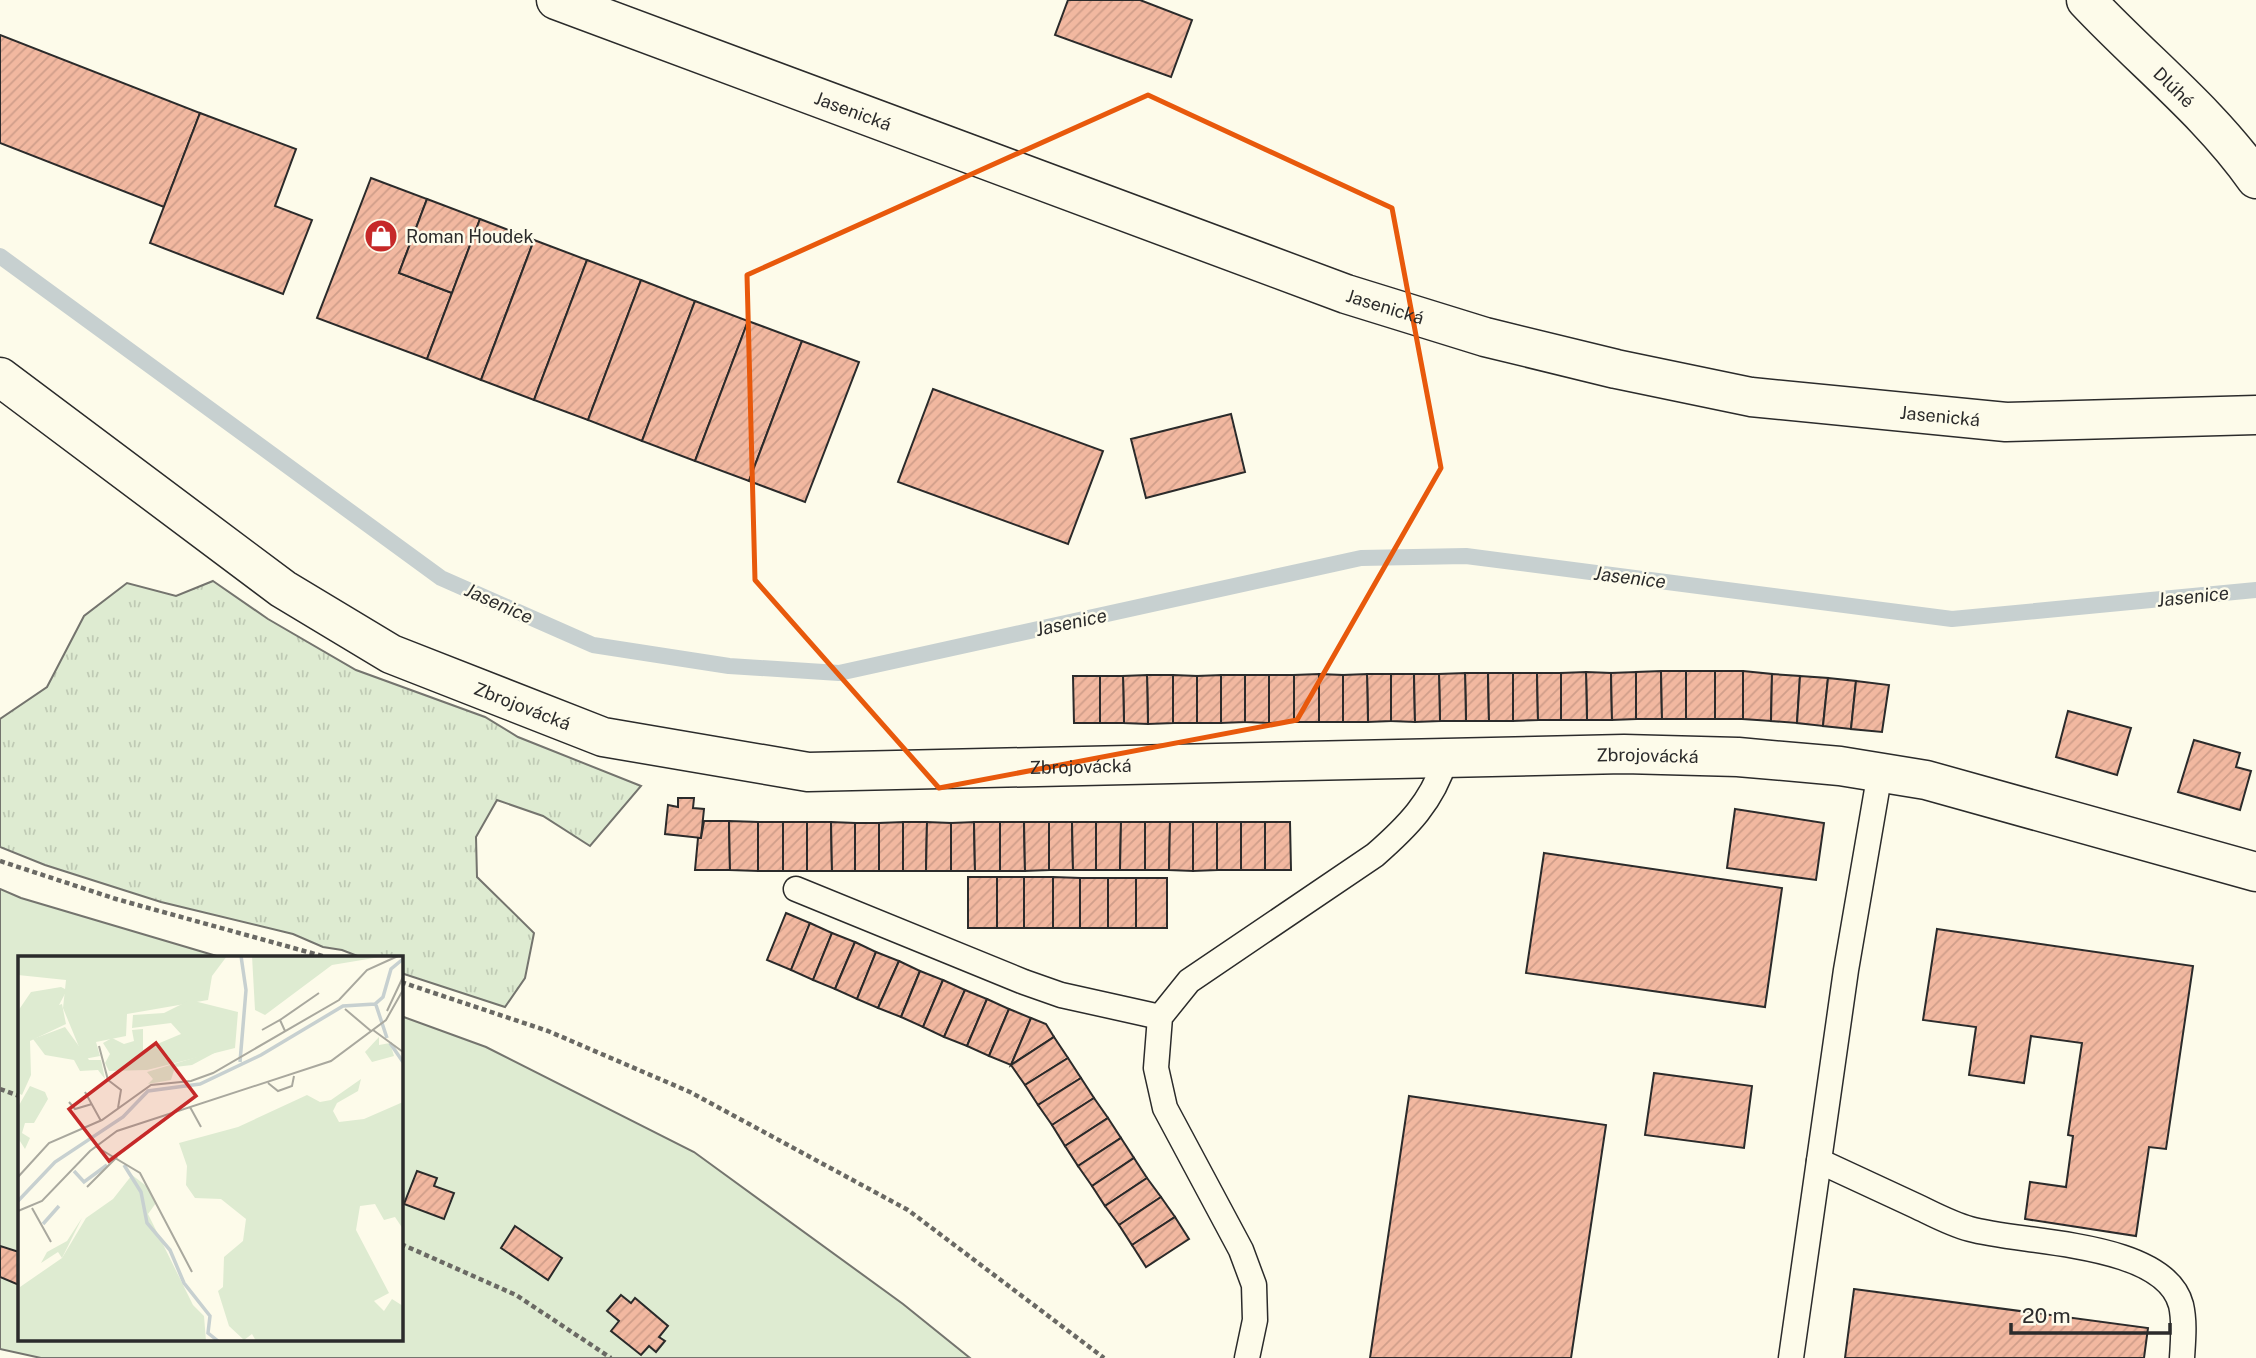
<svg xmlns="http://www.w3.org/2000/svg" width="2256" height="1358" font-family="'Public Sans',sans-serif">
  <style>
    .grass { fill: url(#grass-tufts); stroke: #74746e; stroke-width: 2 }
    .garden { fill: #deebd1; stroke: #74746e; stroke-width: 2 }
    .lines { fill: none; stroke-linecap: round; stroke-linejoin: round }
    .stream { stroke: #c7d0d0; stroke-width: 16 }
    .building { fill: url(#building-hatch); stroke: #2b2b2b; stroke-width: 2 }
    .service-casing { stroke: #2b2b2b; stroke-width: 27 }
    .minor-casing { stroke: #2b2b2b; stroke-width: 41 }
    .tertiary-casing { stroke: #2b2b2b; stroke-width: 41 }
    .path { stroke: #6a6964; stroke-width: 4.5; stroke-dasharray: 5 3.5; stroke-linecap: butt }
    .service { stroke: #fdfbea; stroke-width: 24 }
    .minor { stroke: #fdfbea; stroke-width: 38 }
    .tertiary { stroke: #fdfbea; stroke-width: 38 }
    .marked { fill: none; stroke: #e8590c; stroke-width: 5; stroke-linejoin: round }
    .labels { text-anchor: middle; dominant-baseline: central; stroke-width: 5; stroke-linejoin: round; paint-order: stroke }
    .street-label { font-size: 18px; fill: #2b2b2b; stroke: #fdfbea }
    .poi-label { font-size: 18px; fill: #2b2b2b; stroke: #fdfbea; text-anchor: start }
    .water-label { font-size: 19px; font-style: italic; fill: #2b2b2b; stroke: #fdfbea }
    .inset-river { fill: none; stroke: #c7d0d0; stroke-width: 3.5 }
    .inset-road { fill: none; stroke: #a9a89e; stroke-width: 2 }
    .view { fill: #c62828; fill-opacity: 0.15; stroke: #c62828; stroke-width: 3.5 }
    .inset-edge { fill: none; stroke: #2b2b2b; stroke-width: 3.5 }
  </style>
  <defs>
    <pattern id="grass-tufts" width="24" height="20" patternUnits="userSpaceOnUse" patternTransform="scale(1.75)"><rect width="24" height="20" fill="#deebd1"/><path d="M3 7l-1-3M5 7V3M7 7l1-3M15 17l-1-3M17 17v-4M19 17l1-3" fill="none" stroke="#bfcab4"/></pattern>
    <pattern id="building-hatch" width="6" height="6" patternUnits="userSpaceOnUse" patternTransform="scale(1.75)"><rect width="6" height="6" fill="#f2b8a0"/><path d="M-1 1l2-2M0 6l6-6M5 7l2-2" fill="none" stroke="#d09e8a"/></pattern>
  </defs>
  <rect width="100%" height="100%" fill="#fdfbea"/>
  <path class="grass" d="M213 581 268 619 356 670 485 717 518 737 641 786 590 846 543 816 497 800 476 837 477 877 534 933 525 978 505 1007 401 973V957H360L342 950 323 947 293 934 161 902 45 865 0 847V719L47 687 84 616 127 583 176 596Z"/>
  <path class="garden" d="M0 889 21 898 220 957H19V1339H401V1016L486 1047 694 1152 903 1304 970 1358H41L0 1349Z"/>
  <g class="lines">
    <path class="stream" d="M0 256 441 578 593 645 729 666 839 673 1361 558 1466 556 1952 619 2256 590"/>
  </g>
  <g class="building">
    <path d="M1068 0H1140L1192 20 1171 77 1055 35Z"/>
    <path d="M0 35 200 113 164 207 0 143Z"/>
    <path d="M200 113 296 149 275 206 312 220 283 294 150 243Z"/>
    <path d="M371 178 427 199 399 273 452 293 427 359 317 318Z"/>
    <path d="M427 199 480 219 452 293 399 273Z"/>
    <path d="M480 219 534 240 481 380 427 359Z"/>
    <path d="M534 240 587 260 534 400 481 380Z"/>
    <path d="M587 260 641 280 588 420 534 400Z"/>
    <path d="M641 280 695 301 642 441 588 420Z"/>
    <path d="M695 301 748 321 695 461 642 441Z"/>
    <path d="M748 321 802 341 749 481 695 461Z"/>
    <path d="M802 341 859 362 805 502 749 481Z"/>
    <path d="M933 389 1103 451 1068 544 898 482Z"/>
    <path d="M1231 414 1245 472 1146 498 1131 439Z"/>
    <path d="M1661 671 1662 719H1636V672Z"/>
    <path d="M1661 671H1686V719H1662Z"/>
    <rect x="1686" y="671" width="29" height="48"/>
    <rect x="1715" y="671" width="28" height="48"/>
    <path d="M1743 671 1772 674 1771 721 1743 719Z"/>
    <path d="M1586 672 1611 673 1612 720H1587Z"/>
    <path d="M1586 672 1587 720H1561V673Z"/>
    <path d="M1636 672V719L1612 720 1611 673Z"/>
    <path d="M1465 673H1488L1489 721H1466Z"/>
    <path d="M1465 673 1466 721H1440L1439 674Z"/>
    <path d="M1488 673H1513V721H1489Z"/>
    <path d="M1513 673H1537L1538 720 1513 721Z"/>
    <path d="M1537 673H1561V720H1538Z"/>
    <path d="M1319 674V722H1294V675Z"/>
    <path d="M1319 674 1343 675V722H1319Z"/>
    <path d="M1367 674H1391V721L1368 722Z"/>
    <path d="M1367 674 1368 722H1343V675Z"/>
    <path d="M1391 674H1414L1415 722 1391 721Z"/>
    <path d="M1414 674H1439L1440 721 1415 722Z"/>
    <path d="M1772 674 1800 676 1797 723 1771 721Z"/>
    <path d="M1147 675H1173V723L1148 724Z"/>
    <path d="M1147 675 1148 724 1124 723 1123 676Z"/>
    <path d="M1173 675 1197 676V723H1173Z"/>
    <path d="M1221 675V723H1197V676Z"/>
    <path d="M1221 675H1245V722L1221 723Z"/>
    <path d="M1245 675H1269V723L1245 722Z"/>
    <path d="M1269 675H1294V722L1269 723Z"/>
    <path d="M1073 676H1100V723H1074Z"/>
    <path d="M1100 676H1123L1124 723H1100Z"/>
    <path d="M1800 676 1828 678 1823 726 1797 723Z"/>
    <path d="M1828 678 1856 681 1851 729 1823 726Z"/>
    <path d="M1856 681 1889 685 1882 732 1851 729Z"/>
    <path d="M2068 711 2131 728 2117 775 2056 757Z"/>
    <path d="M2194 740 2240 753 2236 767 2251 771 2240 810 2178 792Z"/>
    <path d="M678 798H694L693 808 704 809 701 838 665 834 668 805 678 807Z"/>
    <path d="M1735 809 1824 823 1816 880 1727 868Z"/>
    <path d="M704 821H729L730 870H695L698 838H701Z"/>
    <path d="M729 821 758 822V871L730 870Z"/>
    <rect x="758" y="822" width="25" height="49"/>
    <rect x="783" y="822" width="24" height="49"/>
    <path d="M807 822H831L832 871H807Z"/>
    <path d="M831 822 855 823V871H832Z"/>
    <path d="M903 822V871H879V823Z"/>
    <path d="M903 822H927L926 871H903Z"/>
    <path d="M927 822 951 823V871H926Z"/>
    <path d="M974 822 975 871H951V823Z"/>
    <path d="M974 822H1000V871H975Z"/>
    <path d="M1000 822H1024L1025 871H1000Z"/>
    <path d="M1024 822H1049V870L1025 871Z"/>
    <path d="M1049 822H1072L1073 870H1049Z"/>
    <path d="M1072 822H1096V870H1073Z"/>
    <path d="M1096 822H1121L1120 870H1096Z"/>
    <path d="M1121 822H1145V870H1120Z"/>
    <path d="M1145 822H1170L1169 870H1145Z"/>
    <path d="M1170 822H1193V871L1169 870Z"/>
    <path d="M1193 822H1217V870L1193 871Z"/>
    <rect x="1217" y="822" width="24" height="48"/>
    <rect x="1241" y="822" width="24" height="48"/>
    <path d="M1265 822H1290L1291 870H1265Z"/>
    <rect x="855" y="823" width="24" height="48"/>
    <path d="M1544 853 1782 888 1765 1007 1526 973Z"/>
    <rect x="968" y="877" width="29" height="51"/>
    <rect x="997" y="877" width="27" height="51"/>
    <rect x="1024" y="877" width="29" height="51"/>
    <path d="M1053 877 1080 878V928H1053Z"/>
    <rect x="1080" y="878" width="28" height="50"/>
    <rect x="1108" y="878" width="28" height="50"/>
    <rect x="1136" y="878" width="31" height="50"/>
    <path d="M786 913 810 923 791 970 767 960Z"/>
    <path d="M810 923 832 933 813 980 791 970Z"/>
    <path d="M1937 929 2193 966 2166 1149 2149 1147 2136 1236 2025 1219 2030 1182 2066 1187 2073 1136 2068 1135 2082 1043 2031 1036 2024 1083 1969 1075 1976 1027 1923 1020Z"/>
    <path d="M832 933 855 942 835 989 813 980Z"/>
    <path d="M855 942 876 952 857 999 835 989Z"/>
    <path d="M876 952 899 961 878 1008 857 999Z"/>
    <path d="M899 961 920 971 901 1017 878 1008Z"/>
    <path d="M920 971 943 980 923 1027 901 1017Z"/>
    <path d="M943 980 965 990 944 1037 923 1027Z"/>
    <path d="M965 990 987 999 967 1046 944 1037Z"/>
    <path d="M987 999 1009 1009 989 1056 967 1046Z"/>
    <path d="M1009 1009 1031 1018 1011 1065 989 1056Z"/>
    <path d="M1031 1018 1046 1024 1054 1037 1011 1065Z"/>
    <path d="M1054 1037 1068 1058 1025 1085 1011 1065Z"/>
    <path d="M1068 1058 1081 1078 1038 1105 1025 1085Z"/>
    <path d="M1654 1073 1752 1086 1744 1148 1645 1135Z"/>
    <path d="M1081 1078 1094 1098 1052 1125 1038 1105Z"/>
    <path d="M1409 1096 1606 1125 1571 1358H1370Z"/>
    <path d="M1094 1098 1108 1118 1065 1146 1052 1125Z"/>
    <path d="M1108 1118 1121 1138 1078 1166 1065 1146Z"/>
    <path d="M1121 1138 1134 1158 1092 1186 1078 1166Z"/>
    <path d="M1134 1158 1147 1178 1105 1206 1092 1186Z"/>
    <path d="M417 1171 437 1178 434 1186 454 1193 444 1219 404 1204Z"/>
    <path d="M1147 1178 1161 1197 1119 1225 1105 1206Z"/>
    <path d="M1161 1197 1175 1217 1132 1245 1119 1225Z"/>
    <path d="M1175 1217 1189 1239 1146 1267 1132 1245Z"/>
    <path d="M515 1226 562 1258 548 1280 501 1248Z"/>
    <path d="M0 1246 19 1252V1285L0 1277Z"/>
    <path d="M1854 1289 2148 1328 2144 1358H1845Z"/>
    <path d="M621 1295 631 1303 635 1298 668 1326 659 1337 665 1341 656 1352 649 1346 641 1355 611 1331 619 1321 607 1311Z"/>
  </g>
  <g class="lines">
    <defs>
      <g id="service">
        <path d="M796 889 1024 982 1061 995 1160 1017"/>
        <path d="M1819 1161C1852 1176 1884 1191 1916 1206 1933 1214 1951 1224 1970 1229 2023 1244 2164 1241 2181 1305 2185 1322 2183 1341 2182 1358"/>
        <path d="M1247 1358 1255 1320 1254 1285 1241 1250 1165 1108 1156 1068 1160 1017 1189 981 1375 855C1407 827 1433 801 1445 760"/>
        <path d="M1791 1358 1846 970 1880 772"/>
      </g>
      <g id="minor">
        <path id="s1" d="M2086 0C2142 60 2209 112 2256 179"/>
        <path id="s2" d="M0 377 283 589 391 654 603 737 808 772 1624 754 1738 757 1840 766 1926 780 2256 872"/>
      </g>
      <g id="tertiary">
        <path id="s3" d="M556 0 1346 294 1485 337 1616 369 1751 397 2006 422 2256 415"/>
      </g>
    </defs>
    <use href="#service" class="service-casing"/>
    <use href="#minor" class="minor-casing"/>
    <use href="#tertiary" class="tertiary-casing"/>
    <g class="path">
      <path d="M0 861 116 899 326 957"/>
      <path d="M401 982 548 1031 690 1092 908 1210 1104 1358"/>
      <path d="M0 1089 19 1096"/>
      <path d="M401 1244 516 1295 611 1358"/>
    </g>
    <use href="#service" class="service"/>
    <use href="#minor" class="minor"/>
    <use href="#tertiary" class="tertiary"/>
  </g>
  <path class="marked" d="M1148 95 1392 208 1441 468 1297 720 939 788 755 580 747 275Z"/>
  <defs>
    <symbol id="shop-disc" viewBox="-11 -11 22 22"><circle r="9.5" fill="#c62828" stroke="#fdfbea"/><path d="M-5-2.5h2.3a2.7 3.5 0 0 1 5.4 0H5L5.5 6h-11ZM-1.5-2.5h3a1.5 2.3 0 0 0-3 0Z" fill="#fff"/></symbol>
  </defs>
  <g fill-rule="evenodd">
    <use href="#shop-disc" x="362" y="217" width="38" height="38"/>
  </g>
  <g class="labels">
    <g class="street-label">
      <text stroke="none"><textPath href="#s1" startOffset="124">Dlúhé</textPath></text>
      <text stroke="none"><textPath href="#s3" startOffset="317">Jasenická</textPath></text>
      <text stroke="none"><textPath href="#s3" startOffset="884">Jasenická</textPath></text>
      <text stroke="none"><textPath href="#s3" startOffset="1451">Jasenická</textPath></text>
      <text stroke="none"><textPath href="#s2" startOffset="621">Zbrojovácká</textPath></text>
      <text stroke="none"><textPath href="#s2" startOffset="1755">Zbrojovácká</textPath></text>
      <text stroke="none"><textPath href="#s2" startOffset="1188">Zbrojovácká</textPath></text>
    </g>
    <g class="poi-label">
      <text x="406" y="236">Roman Houdek</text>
    </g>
    <g class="water-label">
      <text transform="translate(1630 577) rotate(7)">Jasenice</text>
      <text transform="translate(2193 596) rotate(-6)">Jasenice</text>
      <text transform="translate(499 603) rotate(24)">Jasenice</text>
      <text transform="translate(1071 622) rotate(-12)">Jasenice</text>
    </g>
  </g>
  <g transform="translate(18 956)">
    <rect width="385" height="385" fill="#fdfbea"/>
    <path d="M43 31 49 34 41 49 44 48 48 68 12 85 13 119 4 139 0 137V55L13 36ZM361 81V89L372 87 376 100 354 106 347 96ZM202 94 174 109 157 111 153 124 130 128 135 123 129 116ZM64 262 44 302 40 296 23 307 29 296 49 285Z" fill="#deebd1"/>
    <path d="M0 0H209L194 20 190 44 109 58 108 80 78 86 82 100 66 103 45 52 48 24 0 19ZM234 0H368L314 9 247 59 237 54ZM343 123 340 135 319 147 315 155 321 166 346 163 385 146V273L377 261 366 264 357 248 342 250 338 274 371 337 356 345 366 355 374 343 385 350V385H238L234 378 226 384 211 370 200 335 205 331 206 301 225 285 228 263 203 243 177 242 168 229 169 210 161 187 220 171 289 139 302 146 313 144ZM12 130 27 136 30 143 16 167H7L4 177 12 182 7 193 0 182V151ZM114 219 131 232 138 247 130 258 175 349 186 360 188 385H0L2 331 44 302 68 262 95 243Z" fill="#deebd1"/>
    <path d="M172 44 220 56 217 92 129 114 91 115 87 107 92 98 85 87 94 82 106 88 116 85 114 74 125 73V94L163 78 153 67 114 72 115 59 146 57ZM47 71 71 104H83L87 123 80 114 62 115 56 104 27 99 15 83Z" fill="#deebd1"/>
    <path class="inset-river" d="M358 49 369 82M372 87 385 106M222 106 228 34 223 0M106 209 123 236 129 267 152 294 166 327 192 360 190 377 200 385M56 215 66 226 89 209M0 245 37 206 105 161 130 135 182 128 243 99 325 50 357 48 365 41 373 13 385 3M25 268 41 250"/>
    <path class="inset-road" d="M327 53 353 75M369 55 385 21M262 64 301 37M244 74 262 64 267 75M355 74 385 96M81 90 90 124 103 134 100 152M250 127 260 135 274 130 276 120M67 136 83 165M51 146 57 153 74 148M172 151 183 171M77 190 122 217 174 316M0 221 31 187 84 164 133 129 173 125 195 117 321 44 349 14 380 0M69 231 99 201M14 252 33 286M0 255 24 245 72 195 99 175 313 105 368 64 385 34"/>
    <path class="view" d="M138 87 178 140 91 205 51 153Z"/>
    <rect width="385" height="385" class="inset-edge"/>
  </g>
  <path d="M2011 1323v10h159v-10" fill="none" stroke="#2b2b2b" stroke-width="3.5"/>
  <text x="2022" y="1323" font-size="21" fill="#2b2b2b" stroke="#fdfbea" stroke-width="5" paint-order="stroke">20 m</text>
</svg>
